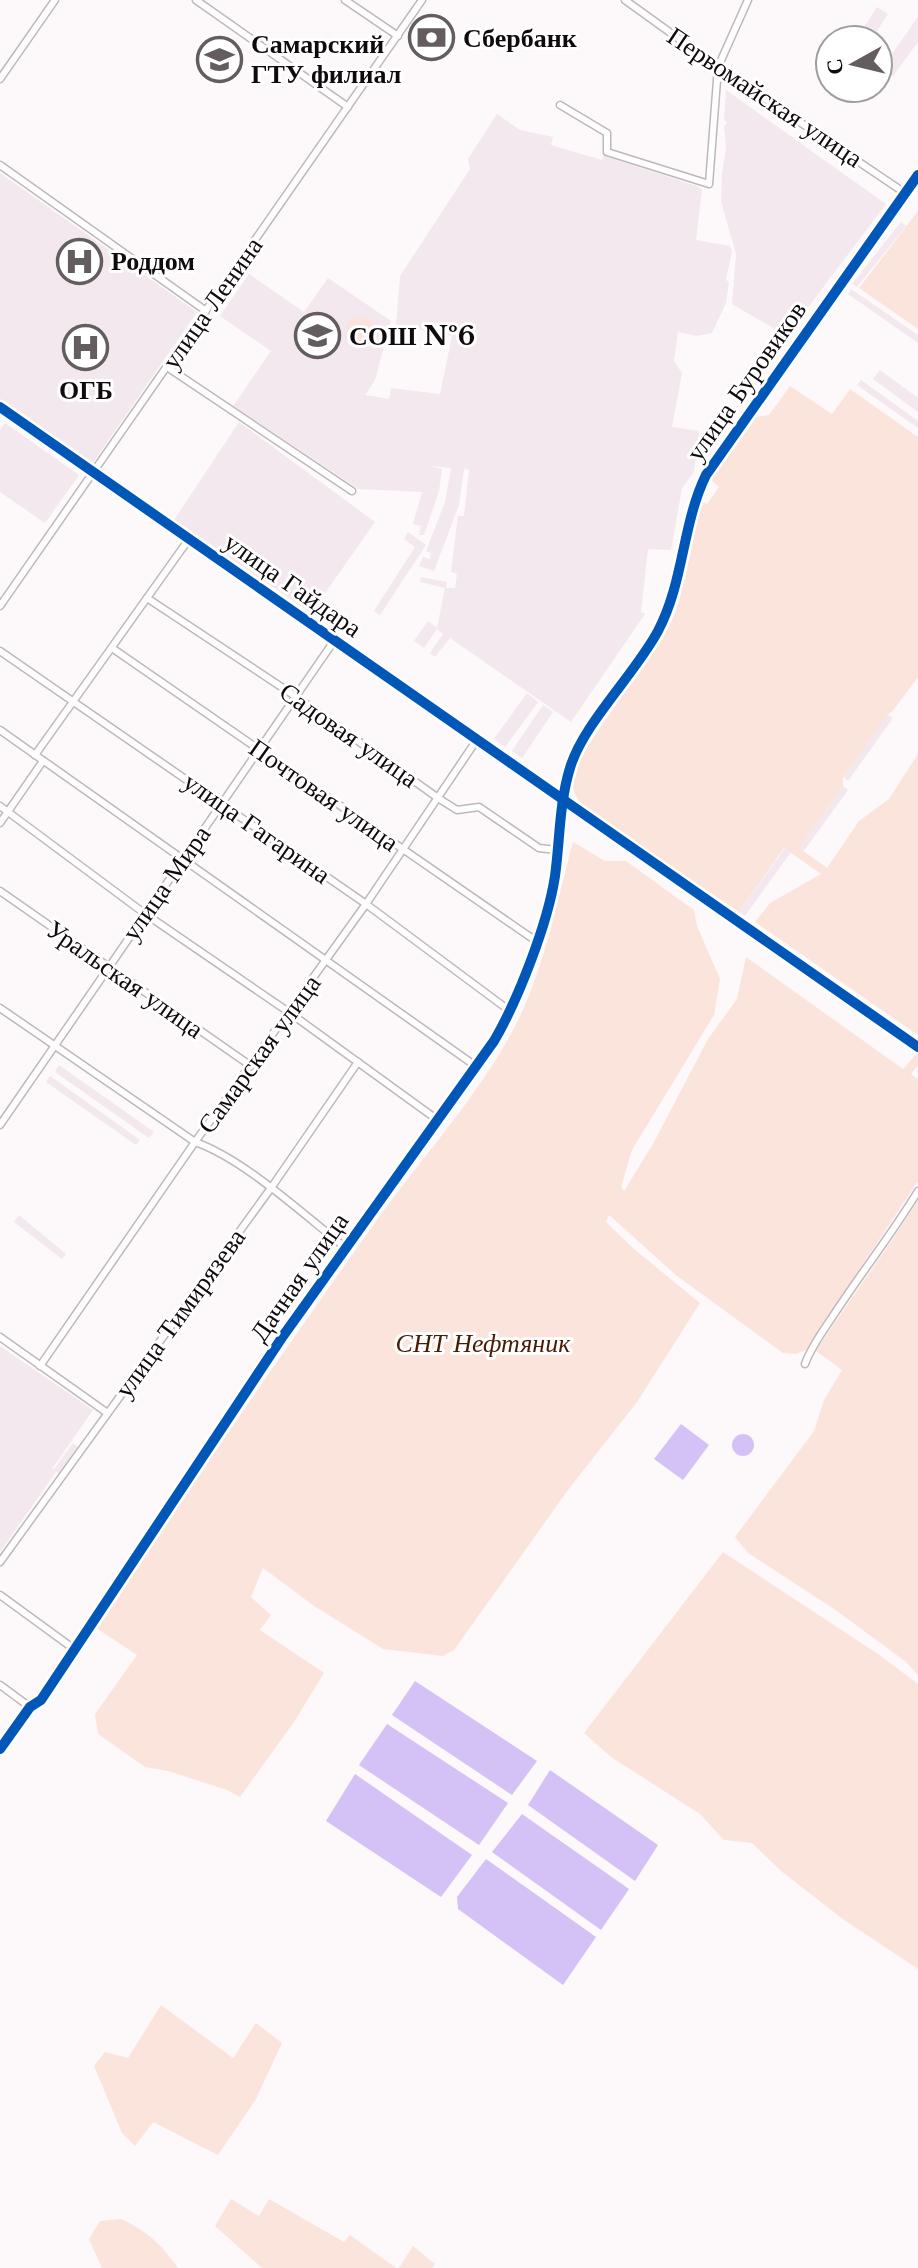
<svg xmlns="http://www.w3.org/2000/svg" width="918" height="2268" font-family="'Libre Baskerville',serif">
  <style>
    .built { fill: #f3e8ed }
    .green { fill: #fbe4dc }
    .water { fill: #d4c2f6 }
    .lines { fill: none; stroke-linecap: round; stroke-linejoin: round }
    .street-casing { stroke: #beb8bb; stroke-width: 9 }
    .secondary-casing { stroke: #beb8bb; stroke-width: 12 }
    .street { stroke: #fffefe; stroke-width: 6 }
    .secondary { stroke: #fffefe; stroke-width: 9 }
    .cycleway-casing { stroke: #fff; stroke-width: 15 }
    .cycleway { stroke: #0057b8; stroke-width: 10 }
    .labels { text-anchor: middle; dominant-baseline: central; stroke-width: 6; stroke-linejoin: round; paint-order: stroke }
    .poi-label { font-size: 26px; font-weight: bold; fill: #100a0d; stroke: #fff; text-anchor: start }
    .street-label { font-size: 26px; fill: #100a0d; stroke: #fff }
    .park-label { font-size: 26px; font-style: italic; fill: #4b1a02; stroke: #fff }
  </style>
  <rect width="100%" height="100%" fill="#fdf8fa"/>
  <g class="built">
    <path d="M877 7 888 14 871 40H860L857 38Z"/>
    <path d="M918 17V42L893 76 882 68Z"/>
    <path d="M726 90 886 204 794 326 778 331 732 304 736 254 721 201 722 174 726 148 724 127 727 122 724 120Z"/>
    <path d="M497 114 520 130 553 137 551 145 602 160 604 156 697 186 702 190 696 240 730 246 732 251 726 280 729 282 726 303 712 333 696 336 678 332 674 361 682 373 672 427 699 431 694 472 682 488 671 550 648 549 641 612 645 614 571 722 450 638 435 657 430 653 443 634 437 629 424 648 414 641 428 621 437 628 445 588 420 582 421 577 447 582 446 588H455L457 574 451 572 458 516H464L469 470 464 469 459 505 434 571 419 566 423 557 430 559 431 553 426 551 445 502 451 468 429 466 442 469 439 491 424 535H419L421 526 413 524 422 492 359 489 233 406 271 351 220 316 249 274 304 312 328 278 391 321 375 380 365 395 389 399 391 388 440 394 452 336 396 325 400 276 470 169 468 159Z"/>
    <path d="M0 173 197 312 92 464 0 400Z"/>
    <path d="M901 222 906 226 857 287 852 284Z"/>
    <path d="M851 289 918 335V343L848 294Z"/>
    <path d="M880 370 918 398V412L873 379Z"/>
    <path d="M861 380 918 421V428L857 385Z"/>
    <path d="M239 422 375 522 311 613 174 520Z"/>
    <path d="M5 423 79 475 45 523 0 492V430Z"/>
    <path d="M408 532 426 545 380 615 374 611 415 547 404 539Z"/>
    <path d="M527 693 538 702 505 747 494 739Z"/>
    <path d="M543 705 553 712 522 758 512 751Z"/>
    <path d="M887 714 893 718 848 781 843 777Z"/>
    <path d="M843 786 848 790 803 852 798 849Z"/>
    <path d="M785 848 791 852 745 916 739 912Z"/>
    <path d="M59 1065 154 1132 149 1138 55 1072Z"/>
    <path d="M50 1076 140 1140 136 1145 46 1082Z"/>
    <path d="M19 1215 66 1254 62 1259 14 1222Z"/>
    <path d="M0 1346 93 1410 52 1469H54L73 1443 78 1447 59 1473 56 1472 0 1552Z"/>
  </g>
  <g class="green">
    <path d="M918 211V329L859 288Z"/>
    <circle cx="360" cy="331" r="14"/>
    <path d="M790 386 832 414 850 389 918 437V677L892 712 887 715 843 777V786L799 848 827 868 859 821 889 799 918 754V1035L755 922 770 903 821 874 784 848 739 912 584 807C579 800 573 794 573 785 571 752 661 654 676 610 688 575 692 537 701 501L707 504 719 487 710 479 754 417 769 415Z"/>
    <path d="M573 842 605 861H626L694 910 697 926 720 979 714 1015 632 1150 621 1187 624 1191 653 1144 708 1039 737 999 746 957 903 1069 918 1052V1065L911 1074 918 1079V1181L806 1350 796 1354 783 1353 677 1276 609 1215 606 1222 634 1249 700 1303 637 1402 568 1490 454 1650 443 1656 383 1649 314 1606 263 1568 251 1597 271 1615 260 1630 324 1673 294 1722 240 1797 227 1790 168 1771 145 1767 98 1734 95 1714 137 1655 96 1628C187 1492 279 1357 374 1224 418 1162 476 1099 512 1032 543 975 556 905 573 842Z"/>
    <path d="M918 1200V1675L906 1662 837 1611 748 1553 735 1537 814 1431 824 1400 842 1370 816 1351C849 1300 886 1252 918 1200Z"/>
    <path d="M723 1552 881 1656 918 1684V1969L844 1920 781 1871 752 1843 724 1840 700 1814 611 1757 584 1733Z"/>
    <path d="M161 2005 233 2058 256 2023 282 2043 256 2099 218 2155 153 2122 135 2146 122 2133 94 2066 105 2052 128 2058Z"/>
    <path d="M231 2199 259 2216 269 2199 344 2242 350 2235 396 2268H262L215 2226Z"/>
    <path d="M121 2219C147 2231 162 2245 178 2268H102L89 2239 100 2221Z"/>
    <path d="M413 2246 435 2264 432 2268H399Z"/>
  </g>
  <g class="water">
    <path d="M681 1424 709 1445 683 1480 654 1459Z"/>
    <circle cx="743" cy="1445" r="11"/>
    <path d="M415 1681 537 1761 512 1795 392 1715Z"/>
    <path d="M387 1724 508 1803 479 1845 359 1765Z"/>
    <path d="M550 1770 658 1845 635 1881 528 1805Z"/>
    <path d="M355 1774 472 1855 441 1897 326 1821Z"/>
    <path d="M522 1814 629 1889 601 1930 492 1852Z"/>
    <path d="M486 1859 596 1937 563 1985 458 1909 457 1897Z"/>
  </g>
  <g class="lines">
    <defs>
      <g id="street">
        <path d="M196 0 348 107"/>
        <path d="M345 0 398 36"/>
        <path d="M625 0 718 67 905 193"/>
        <path d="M0 79 55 0"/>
        <path d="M560 105 607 133V152L709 184 718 67 748 0"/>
        <path d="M0 165 206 311"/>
        <path d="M167 367 352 491"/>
        <path d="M0 407 562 799"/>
        <path d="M147 598 295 696 438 798 457 810 479 807 539 848 557 850"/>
        <path d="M0 606 422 0"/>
        <path d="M112 648 536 941"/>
        <path d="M0 651 366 904 510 1011"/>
        <path d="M0 730 477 1067"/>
        <path d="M35 755 189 539"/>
        <path d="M0 806 144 913 290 1013 439 1121"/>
        <path d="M0 823 43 761"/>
        <path d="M0 891 251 1066"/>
        <path d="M0 1008 195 1142C244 1159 304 1215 346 1248"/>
        <path d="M0 1125 334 641"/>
        <path d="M0 1337 106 1412"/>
        <path d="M805 1364C811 1347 823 1331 833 1316 861 1273 892 1234 918 1191"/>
        <path d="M40 1366 195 1142 366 904 476 741"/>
        <path d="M0 1562 271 1188 358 1062"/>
        <path d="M0 1595 74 1649"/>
        <path d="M0 1685 30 1707"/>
        <path d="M0 1749 30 1707 41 1700 283 1336 494 1041C518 1000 548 923 555 876 560 840 559 804 570 768 583 724 635 674 658 631 684 582 682 524 706 475L918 175"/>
      </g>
      <path id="secondary" d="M562 799 918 1047"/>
    </defs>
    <use href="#street" class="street-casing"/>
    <use href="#secondary" class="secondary-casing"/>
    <use href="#street" class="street"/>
    <use href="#secondary" class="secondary"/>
    <defs>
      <g id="cycleway">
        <path d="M0 407 918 1047"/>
        <path d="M0 1749 30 1707 41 1700 283 1336 494 1041C518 1000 548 923 555 876 560 840 559 804 570 768 583 724 635 674 658 631 684 582 682 524 706 475L918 175"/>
      </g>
    </defs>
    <use href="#cycleway" class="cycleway-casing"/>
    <use href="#cycleway" class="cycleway"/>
  </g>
  <defs>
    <symbol id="bank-ring" viewBox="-11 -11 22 22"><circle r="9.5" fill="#fff" stroke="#635d60" stroke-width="1.5"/><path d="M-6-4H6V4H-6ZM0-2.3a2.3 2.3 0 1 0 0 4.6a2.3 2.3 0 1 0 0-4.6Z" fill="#635d60"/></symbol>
    <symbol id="university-ring" viewBox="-11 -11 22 22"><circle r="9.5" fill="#fff" stroke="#635d60" stroke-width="1.5"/><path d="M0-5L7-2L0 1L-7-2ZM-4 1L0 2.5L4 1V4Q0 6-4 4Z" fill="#635d60"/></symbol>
    <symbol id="hospital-ring" viewBox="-11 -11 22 22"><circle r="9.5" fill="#fff" stroke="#635d60" stroke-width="1.5"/><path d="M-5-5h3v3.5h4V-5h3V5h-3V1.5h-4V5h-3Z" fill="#635d60"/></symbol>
    <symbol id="school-ring" viewBox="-11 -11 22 22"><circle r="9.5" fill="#fff" stroke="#635d60" stroke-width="1.5"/><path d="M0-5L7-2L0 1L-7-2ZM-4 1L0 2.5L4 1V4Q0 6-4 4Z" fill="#635d60"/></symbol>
  </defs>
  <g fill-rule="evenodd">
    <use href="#bank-ring" x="406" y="12" width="51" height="51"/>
    <use href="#university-ring" x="194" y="34" width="51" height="51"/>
    <use href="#hospital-ring" x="54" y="236" width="51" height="51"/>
    <use href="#school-ring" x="292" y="310" width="51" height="51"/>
    <use href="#hospital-ring" x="60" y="322" width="51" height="51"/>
  </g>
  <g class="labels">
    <g class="poi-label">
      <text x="463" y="38">Сбербанк</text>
      <text x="251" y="44">Самарский<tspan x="251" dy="30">ГТУ филиал</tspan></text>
      <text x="111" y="261">Роддом</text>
      <text x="349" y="336">СОШ №6</text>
      <text x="86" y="390" text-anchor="middle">ОГБ</text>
    </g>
    <g class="street-label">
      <text transform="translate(765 97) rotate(34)">Первомайская улица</text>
      <text transform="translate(212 303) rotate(-55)">улица Ленина</text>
      <text transform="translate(746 381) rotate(-55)">улица Буровиков</text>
      <text transform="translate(293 585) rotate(35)">улица Гайдара</text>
      <text transform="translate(349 735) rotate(35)">Садовая улица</text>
      <text transform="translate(324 795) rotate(35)">Почтовая улица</text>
      <text transform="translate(257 828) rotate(35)">улица Гагарина</text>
      <text transform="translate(166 883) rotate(-55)">улица Мира</text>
      <text transform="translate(125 979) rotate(35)">Уральская улица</text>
      <text transform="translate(259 1054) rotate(-54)">Самарская улица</text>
      <text transform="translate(299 1277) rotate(-55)">Дачная улица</text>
      <text transform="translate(180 1313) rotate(-54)">улица Тимирязева</text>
    </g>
    <g class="park-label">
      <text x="483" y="1343">СНТ Нефтяник</text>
    </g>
  </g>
  <g transform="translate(854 64) rotate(262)"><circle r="38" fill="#ffffff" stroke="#9f9d9e" stroke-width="2"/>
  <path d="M0-6L14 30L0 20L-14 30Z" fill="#635d60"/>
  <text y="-12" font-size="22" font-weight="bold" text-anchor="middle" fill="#100a0d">С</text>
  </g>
</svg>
